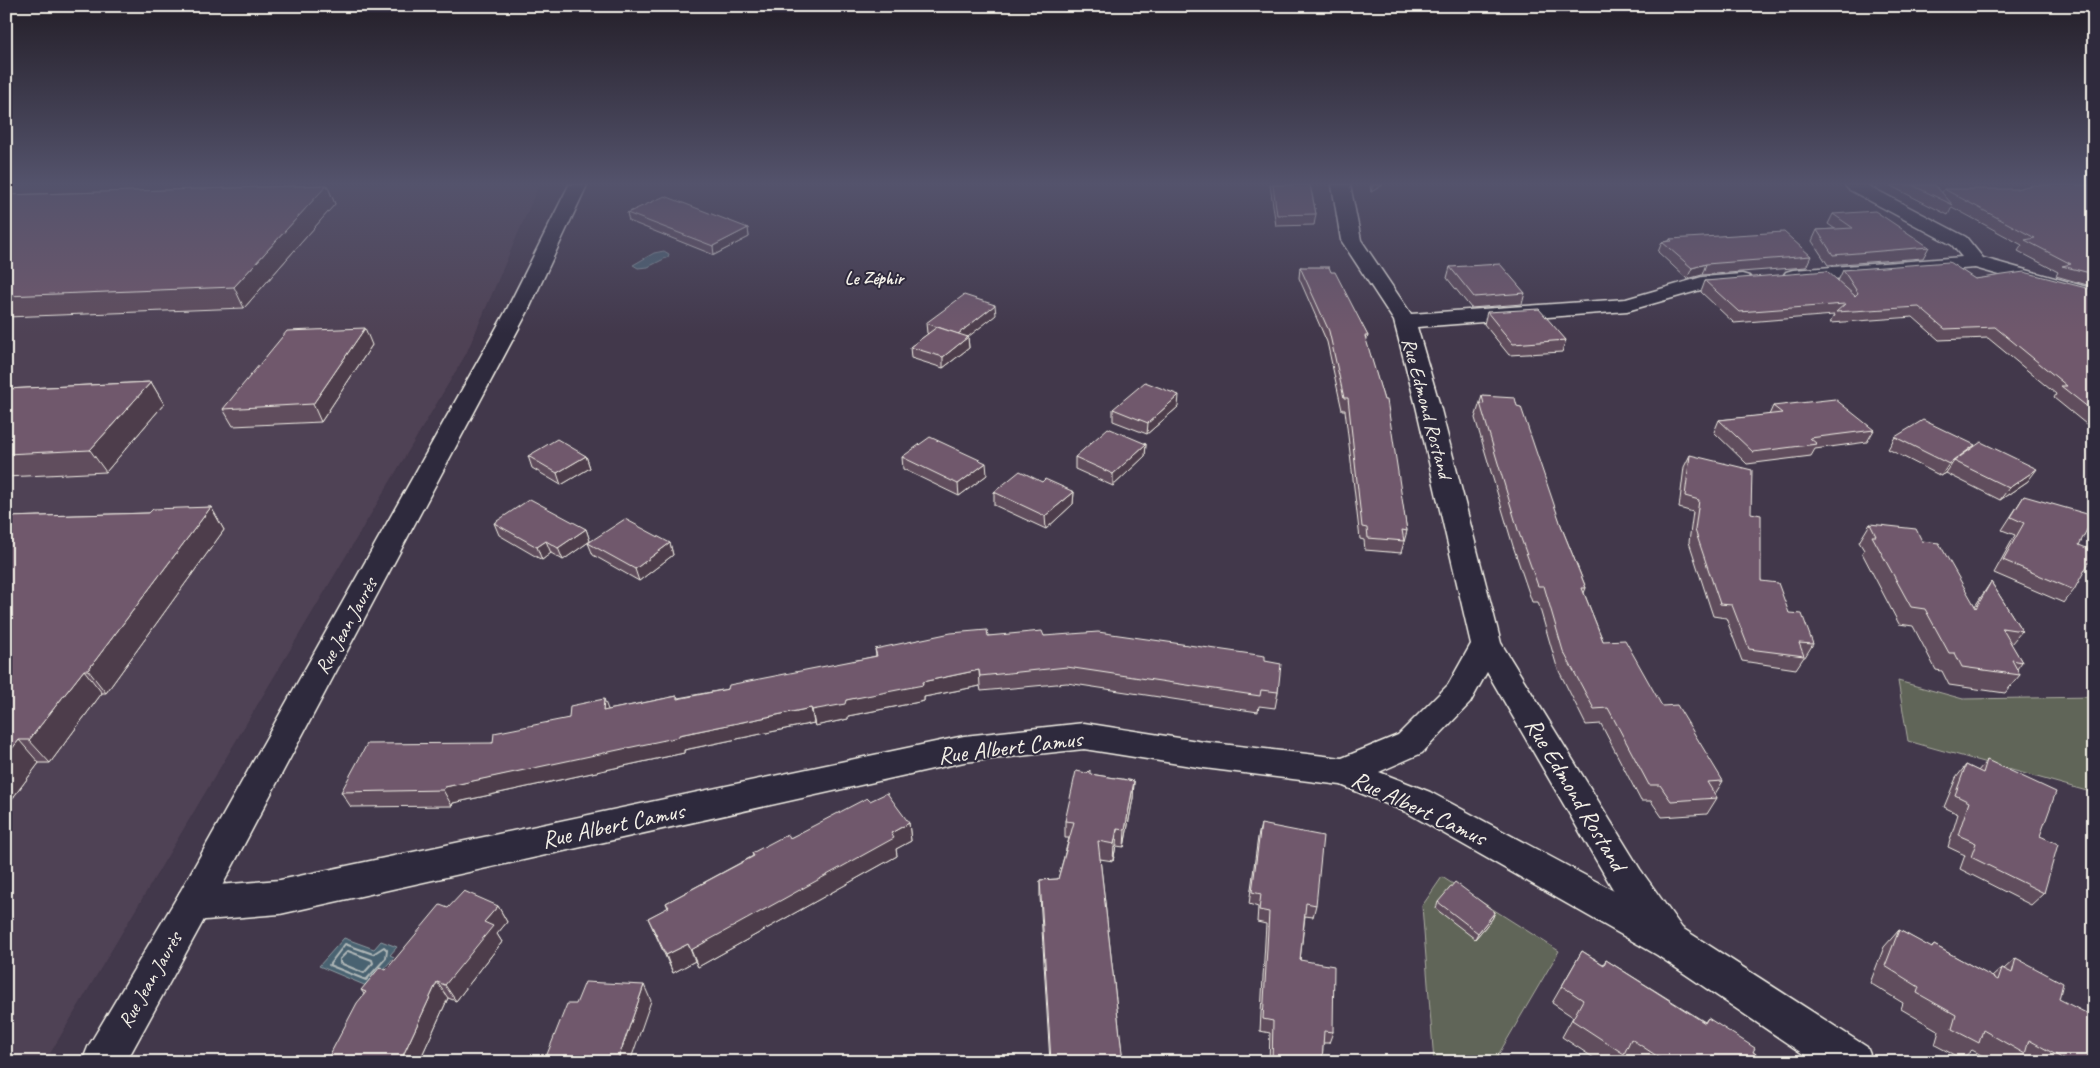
<svg xmlns="http://www.w3.org/2000/svg" width="2100" height="1068" font-family="Caveat,sans-serif">
  <style>
    .built { fill: #504255 }
    .green { fill: #606558; stroke: #aaaba0 }
    .water { fill: #496271; stroke: #8d9ba1 }
    .lines { fill: none; stroke-linecap: round; stroke-linejoin: round }
    .shore { stroke: #b0b8b8; stroke-width: 2 }
    .minor-casing { stroke: #f4f1e8; stroke-width: 3 }
    .secondary-casing { stroke: #f4f1e8; stroke-width: 3 }
    .minor { fill: #2f2a3d; fill-rule: evenodd }
    .secondary { fill: #2f2a3d; fill-rule: evenodd }
    .wall { fill: #604d5d; stroke: #f4f1e8 }
    .shaded-wall { fill: #4e3e4c; stroke: #f4f1e8 }
    .building { fill: #70596c; stroke: #f4f1e8 }
    .labels { text-anchor: middle; dominant-baseline: central; stroke-width: 4; stroke-linejoin: round; paint-order: stroke }
    .far-neighbourhood-label { font-size: 18px; font-weight: bold; fill: #f4f1e8; stroke: #2f2a3d }
    .street-label { font-size: 20px; fill: #f4f1e8; stroke: #2f2a3d }
    .near-street-label { font-size: 24px; fill: #f4f1e8; stroke: #2f2a3d }
  </style>
  <rect width="100%" height="100%" fill="#42384b"/>
  <filter id="ink" filterUnits="userSpaceOnUse"><feTurbulence type="fractalNoise" baseFrequency=".02" numOctaves="2"/><feDisplacementMap in="SourceGraphic" scale="10" xChannelSelector="R" yChannelSelector="G"/><feConvolveMatrix kernelMatrix="1 2 1 2 8 2 1 2 1" color-interpolation-filters="sRGB"/></filter>
  <g filter="url(#ink)">
    <path class="built" d="M6 185H539L466 354 45 1062H6Z"/>
    <g class="green">
      <path d="M1898 681 1963 699 2094 697V793L1908 741Z"/>
      <path d="M1442 877 1559 951 1494 1062H1434L1422 906Z"/>
    </g>
    <g class="water">
      <path d="M664 251 669 254 668 257 648 267 638 268 633 265 654 253Z"/>
      <path d="M344 938 374 949 381 941 397 947 390 955 394 957 369 987 319 966Z"/>
    </g>
    <g class="lines">
      <g class="shore">
        <path d="M345 944 373 954 384 947 387 950 386 958 366 980 329 965Z"/>
        <path d="M348 951 372 960 373 963 364 973 340 963V959Z"/>
      </g>
      <defs>
        <g id="minor">
          <path d="M1332 185H1350L1361 240 1411 314 1626 299 1702 277 1742 274 1749 276 1752 280 1749 284 1704 289 1627 311 1417 327 1440 406 1501 643 1640 869 1682 928 1867 1047 1873 1062H1815L1657 955 1406 812 1341 785 1204 768 1084 749 964 762 280 914 193 921 180 916 174 904 180 892 193 887 280 880 964 736 1084 723 1204 742 1342 758 1398 735 1448 685 1471 644 1416 406 1394 321 1341 240ZM1487 672 1614 891 1430 792 1379 772 1422 753 1470 703Z"/>
          <path d="M1845 185H1867L1966 237 1983 258 2094 289V302L1975 268 1793 282 1786 280 1783 276 1786 272 1793 270 1962 257 1952 245 1848 189Z"/>
        </g>
        <path id="secondary" d="M569 185H587L528 311 206 916 126 1062H82L88 1047 180 892 506 311Z"/>
      </defs>
      <use href="#minor" class="minor-casing"/>
      <use href="#secondary" class="secondary-casing"/>
      <use href="#minor" class="minor"/>
      <use href="#secondary" class="secondary"/>
    </g>
    <g class="wall">
      <path d="M327 185 335 204 244 308 6 317V195Z"/>
      <path d="M1270 185H1310L1316 214 1314 225 1276 226Z"/>
      <path d="M1370 185H1383L1371 192Z"/>
      <path d="M1889 185H1935L1942 193 1944 189 2094 234V287L2056 276 2058 272 2018 251 2022 245 1952 207 1948 215Z"/>
      <path d="M627 213 748 228 749 237 714 255 629 221Z"/>
      <path d="M1833 214 1929 247 1923 258 1828 265 1812 241 1817 230 1835 229 1828 224Z"/>
      <path d="M1670 239 1811 256 1806 267 1702 275 1687 279 1658 252 1662 242 1669 241Z"/>
      <path d="M1300 267 1331 272 1368 336 1366 342 1384 400 1407 531 1401 553 1365 550 1364 540 1360 539 1345 410H1342L1327 342 1299 278Z"/>
      <path d="M1450 267 1525 293 1522 304 1471 308 1447 278Z"/>
      <path d="M1843 270 1975 279 2094 290V428H2091L2054 398 2056 394 1988 338 1939 340 1913 317 1830 323 1834 315 1734 323 1701 292 1705 281H1838Z"/>
      <path d="M1487 312 1566 340 1562 352 1509 355 1484 324Z"/>
      <path d="M996 315 967 337H968L969 348 943 368 911 358 910 347 928 334 927 333 926 323Z"/>
      <path d="M372 345 321 422 233 426 223 409Z"/>
      <path d="M151 382 164 404 106 472 6 477V389Z"/>
      <path d="M1482 396 1517 406 1563 531 1586 588 1584 593 1603 641 1662 706 1723 781 1715 794 1717 798 1707 814 1662 817 1651 801H1641L1601 724 1586 725 1557 667 1538 602H1532L1513 546 1475 418Z"/>
      <path d="M1773 406 1874 430 1867 442 1815 449 1811 456 1747 464 1714 432 1719 420 1769 415Z"/>
      <path d="M1178 407 1147 434 1113 421V409Z"/>
      <path d="M1895 437 2028 481 2000 500 1946 473 1941 476 1888 449Z"/>
      <path d="M1146 444 1145 456 1113 486 1075 469V457Z"/>
      <path d="M1690 455 1751 513 1761 581 1789 613 1813 644 1805 657H1804L1796 669 1742 661 1726 618 1713 616 1689 542 1693 512 1679 508 1684 467Z"/>
      <path d="M528 456H586L590 468 561 485 532 468Z"/>
      <path d="M902 457 987 475 959 496 903 469Z"/>
      <path d="M1042 482 1074 492 1073 504 1046 529 994 505V492Z"/>
      <path d="M2024 496 2079 545 2074 590 2064 603 1994 573 2015 535 2002 530Z"/>
      <path d="M211 507 224 530 106 693H102L50 763H39L6 807V517L149 513Z"/>
      <path d="M494 523 586 529 590 541 563 560 551 553 542 560 499 535Z"/>
      <path d="M1870 524 1922 541 1975 606 1991 582 2022 631 2011 644 2022 662 2017 669 2020 675 2005 693 1949 685 1942 671 1936 670 1913 626 1899 624 1862 553 1864 550 1859 542Z"/>
      <path d="M588 543H670L673 555 639 581 593 555Z"/>
      <path d="M988 636H1044L1265 661 1278 692 1275 708 1259 706 1258 712 1067 683 981 691 980 686 924 697V701L848 716V719L815 726 814 723 684 750V753L453 803 452 806 351 807 341 792 569 718 677 696 678 698 728 689 876 656 875 649Z"/>
      <path d="M1987 760 2040 836 2044 893 2031 905 1960 869 1965 855 1948 847 1958 814 1944 807 1956 778 1966 765 1978 771Z"/>
      <path d="M1090 774 1134 781 1133 798 1124 847 1116 846 1113 861 1100 859 1123 1062H1050L1040 896V880L1058 879 1069 838H1065V821Z"/>
      <path d="M870 801 909 823 911 841 896 849 897 856 698 967 695 961 673 973 648 918 668 908 666 903 753 856 752 853 790 838Z"/>
      <path d="M1261 824 1316 905 1313 917 1305 916 1300 960 1333 1032 1329 1043H1323L1322 1062H1269L1270 1033 1260 1031 1266 924 1257 922 1258 907 1249 904 1258 837Z"/>
      <path d="M1438 902 1495 912 1492 919 1475 939 1436 909Z"/>
      <path d="M498 906 507 922 497 934 502 942 456 1001 448 998 419 1062H326L364 994 361 990 386 970 448 908Z"/>
      <path d="M1899 930 1931 948 1934 945 1992 977 2002 968 2004 969 2016 958 2059 999 2094 1062H2022L2018 1060 2016 1062H1994L1972 1050 1962 1059 1935 1045 1939 1031 1901 1009 1903 1003 1870 983 1884 947Z"/>
      <path d="M1582 951 1603 964 1606 960 1705 1022 1708 1018 1753 1052 1769 1062H1630L1622 1057 1618 1062H1600L1562 1037 1573 1017 1552 1003Z"/>
    </g>
    <g class="shaded-wall">
      <path d="M327 185 335 204 244 308 234 287Z"/>
      <path d="M1373 185H1383L1371 192Z"/>
      <path d="M748 228 749 237 714 255 713 246Z"/>
      <path d="M1706 264 1702 275 1687 279 1692 268Z"/>
      <path d="M995 305 996 315 959 344 958 334Z"/>
      <path d="M365 328 372 345 321 422 313 404Z"/>
      <path d="M968 337 969 348 943 368V357Z"/>
      <path d="M151 382 164 404 106 472 90 450Z"/>
      <path d="M1179 395 1178 407 1147 434 1148 423Z"/>
      <path d="M1146 444 1145 456 1113 486V474Z"/>
      <path d="M1975 445 1954 461 1946 473 1941 476 1949 464Z"/>
      <path d="M586 456 590 468 561 485 557 473Z"/>
      <path d="M986 463 987 475 959 496 958 484Z"/>
      <path d="M2037 469 2028 481 2000 500 2009 488Z"/>
      <path d="M1074 492 1073 504 1046 529 1045 516Z"/>
      <path d="M211 507 224 530 106 693 88 670Z"/>
      <path d="M586 529 590 541 563 560 558 548Z"/>
      <path d="M546 541 551 553 542 560 537 547Z"/>
      <path d="M670 543 673 555 639 581 635 569Z"/>
      <path d="M84 670 102 693 50 763 29 740Z"/>
      <path d="M979 670 980 686 924 697V701L848 716V719L815 726 812 710 846 700 922 682Z"/>
      <path d="M604 699 610 715 603 711Z"/>
      <path d="M811 708 814 723 684 750V753L453 803 452 806 443 790 445 787 679 735Z"/>
      <path d="M19 740 39 763 6 807V756Z"/>
      <path d="M1134 781 1133 798 1124 847 1125 830Z"/>
      <path d="M909 823 911 841 896 849 897 856 698 967 691 950 891 833Z"/>
      <path d="M1117 829 1116 846 1113 861 1114 844Z"/>
      <path d="M498 906 507 922 497 934 502 942 456 1001 445 985 484 922Z"/>
      <path d="M1495 912 1492 919 1475 939 1478 933Z"/>
      <path d="M688 944 695 961 673 973 666 955Z"/>
      <path d="M437 982 448 998 419 1062H400Z"/>
      <path d="M644 985 651 1001 630 1062H617Z"/>
    </g>
    <g class="building">
      <path d="M327 185 234 287 6 296V195Z"/>
      <path d="M1273 185H1310L1316 214 1277 215Z"/>
      <path d="M1912 185H1935L1953 205Z"/>
      <path d="M2032 185H2094V232L2093 234H2094V274L2062 266 2071 264 2025 240 2035 238 1944 189H2016Z"/>
      <path d="M665 196 748 228 713 246 627 213Z"/>
      <path d="M1875 211 1929 247 1833 255 1817 230 1853 228 1833 214Z"/>
      <path d="M1784 232 1811 256 1706 264 1692 268 1662 242 1672 241 1670 239Z"/>
      <path d="M1949 262 1975 279 2024 272 2094 290V412L2061 386H2067L1995 327 1945 329 1919 307 1836 312 1845 304 1739 312 1705 281 1827 271 1855 296 1858 293 1843 270Z"/>
      <path d="M1500 264 1525 293 1474 297 1450 267Z"/>
      <path d="M1300 267H1329L1331 272H1335L1368 336H1365L1384 400H1387L1407 531 1402 530 1404 541 1368 538 1367 528 1362 527 1348 398H1344L1329 331Z"/>
      <path d="M964 295 995 305 958 334 926 323Z"/>
      <path d="M1539 309 1566 340 1513 344 1487 312Z"/>
      <path d="M937 327 968 337 943 357 910 347Z"/>
      <path d="M365 328 313 404 223 409 287 331Z"/>
      <path d="M151 382 90 450 6 454V389Z"/>
      <path d="M1145 382 1179 395 1148 423 1113 409Z"/>
      <path d="M1482 396 1515 398 1517 406 1521 407 1563 531 1586 588H1582L1603 641 1625 640 1662 706 1677 705 1723 781 1707 782 1717 798 1671 801 1660 785H1649L1608 708 1594 709 1563 651 1544 586H1538L1518 530 1480 403 1484 404Z"/>
      <path d="M1835 399 1874 430 1810 438 1817 444 1753 452 1719 420 1782 413 1773 406Z"/>
      <path d="M1923 420 1975 445 1949 464 1895 437Z"/>
      <path d="M1108 428 1146 444 1113 474 1075 457Z"/>
      <path d="M930 437 986 463 958 484 902 457Z"/>
      <path d="M557 439 586 456 557 473 528 456Z"/>
      <path d="M1981 442 2037 469 2009 488 1954 461Z"/>
      <path d="M1690 455 1752 470 1751 513 1761 515V581L1778 583 1789 613 1802 614 1813 644 1799 643 1804 656 1749 649 1732 605 1720 604 1695 530 1699 500 1685 496Z"/>
      <path d="M1020 471 1042 482 1045 479 1074 492 1045 516 994 492Z"/>
      <path d="M2024 496 2094 516 2079 545 2094 551V553L2074 590 2003 560 2024 523 2011 517Z"/>
      <path d="M530 499 586 529 558 548 546 541 537 547 494 523Z"/>
      <path d="M211 507 88 670H84L29 740H19L6 756V517L149 513 153 509Z"/>
      <path d="M625 519 670 543 635 569 588 543Z"/>
      <path d="M1870 524 1916 529 1922 541 1939 543 1976 608 1991 582 2022 631 2002 628 2022 662 2012 660 2020 675 1962 667 1955 653H1949L1925 609 1911 607 1872 536H1876Z"/>
      <path d="M987 630 988 636 1042 631 1044 636 1098 632 1265 656V661L1281 664 1278 692 1261 690 1260 696 1067 667 980 676 979 670 922 682 923 685 846 700 845 704 812 710 811 708 679 735V737L445 787 443 790 341 792 367 744 493 743 494 733 569 718 570 706 604 699 603 711 677 696V699L728 689 729 685 877 656 875 649 951 633Z"/>
      <path d="M1987 760 2056 792 2040 836 2058 844 2044 893 1971 857 1976 843 1958 835 1969 802 1955 795 1966 765 1983 773Z"/>
      <path d="M1090 770V774L1134 781 1125 830 1117 829 1114 844 1098 841 1123 1062H1051L1040 880 1058 879 1074 822 1065 821 1076 771 1087 773Z"/>
      <path d="M887 793 909 823 891 833 894 838 691 950 688 944 666 955 648 918 669 907 666 903 754 856 752 853 788 834 790 838 867 798 870 801Z"/>
      <path d="M1261 824 1323 836 1316 905 1306 903 1300 960 1334 966 1333 1032 1324 1031 1322 1062H1272L1273 1021 1263 1019 1269 912 1259 910 1261 894 1252 892Z"/>
      <path d="M1455 882 1495 912 1478 933 1438 902Z"/>
      <path d="M464 891 498 906 484 922 493 926 445 985 437 982 400 1062H326L357 1003 366 992 361 990 380 967 386 970 440 905 448 908Z"/>
      <path d="M1899 930 1932 948 1934 945 1998 980 2002 968 2012 973 2016 958 2063 983 2059 999 2094 1017V1062H2069L2029 1040 2025 1054 1983 1030 1979 1043 1952 1029 1956 1015 1917 993 1919 987 1885 966Z"/>
      <path d="M1582 951 1604 965 1606 960 1705 1023 1708 1018 1755 1048 1753 1052 1769 1062H1666L1631 1039 1624 1054 1572 1020 1583 1000 1562 986Z"/>
      <path d="M585 982 644 985 617 1062H544L567 1004H576Z"/>
    </g>
  </g>
  <linearGradient id="sky" x2="0" y2="1"><stop stop-color="#241f29"/><stop offset="0.55" stop-color="#54536c"/><stop offset="1" stop-color="#54536c" stop-opacity="0"/></linearGradient>
  <rect width="2100" height="334" fill="url(#sky)"/>
  <g class="labels">
    <g class="far-neighbourhood-label">
      <text x="874" y="278">Le Zéphir</text>
    </g>
    <g class="street-label">
      <text transform="translate(1427 408) rotate(75)">Rue Edmond Rostand</text>
      <text transform="translate(346 626) rotate(-61)">Rue Jean Jaurès</text>
      <text transform="translate(150 980) rotate(-60)">Rue Jean Jaurès</text>
    </g>
    <g class="near-street-label">
      <text transform="translate(1010 747) rotate(-7)">Rue Albert Camus</text>
      <text transform="translate(1576 794) rotate(59)">Rue Edmond Rostand</text>
      <text transform="translate(1419 808) rotate(25)">Rue Albert Camus</text>
      <text transform="translate(613 825) rotate(-12)">Rue Albert Camus</text>
    </g>
  </g>
  <rect width="2100" height="1068" fill="none" stroke="#2f2a3d" stroke-width="25"/>
  <rect x="12" y="12" width="2075" height="1043" fill="none" stroke="#f4f1e8" stroke-width="2" filter="url(#ink)"/>
</svg>
